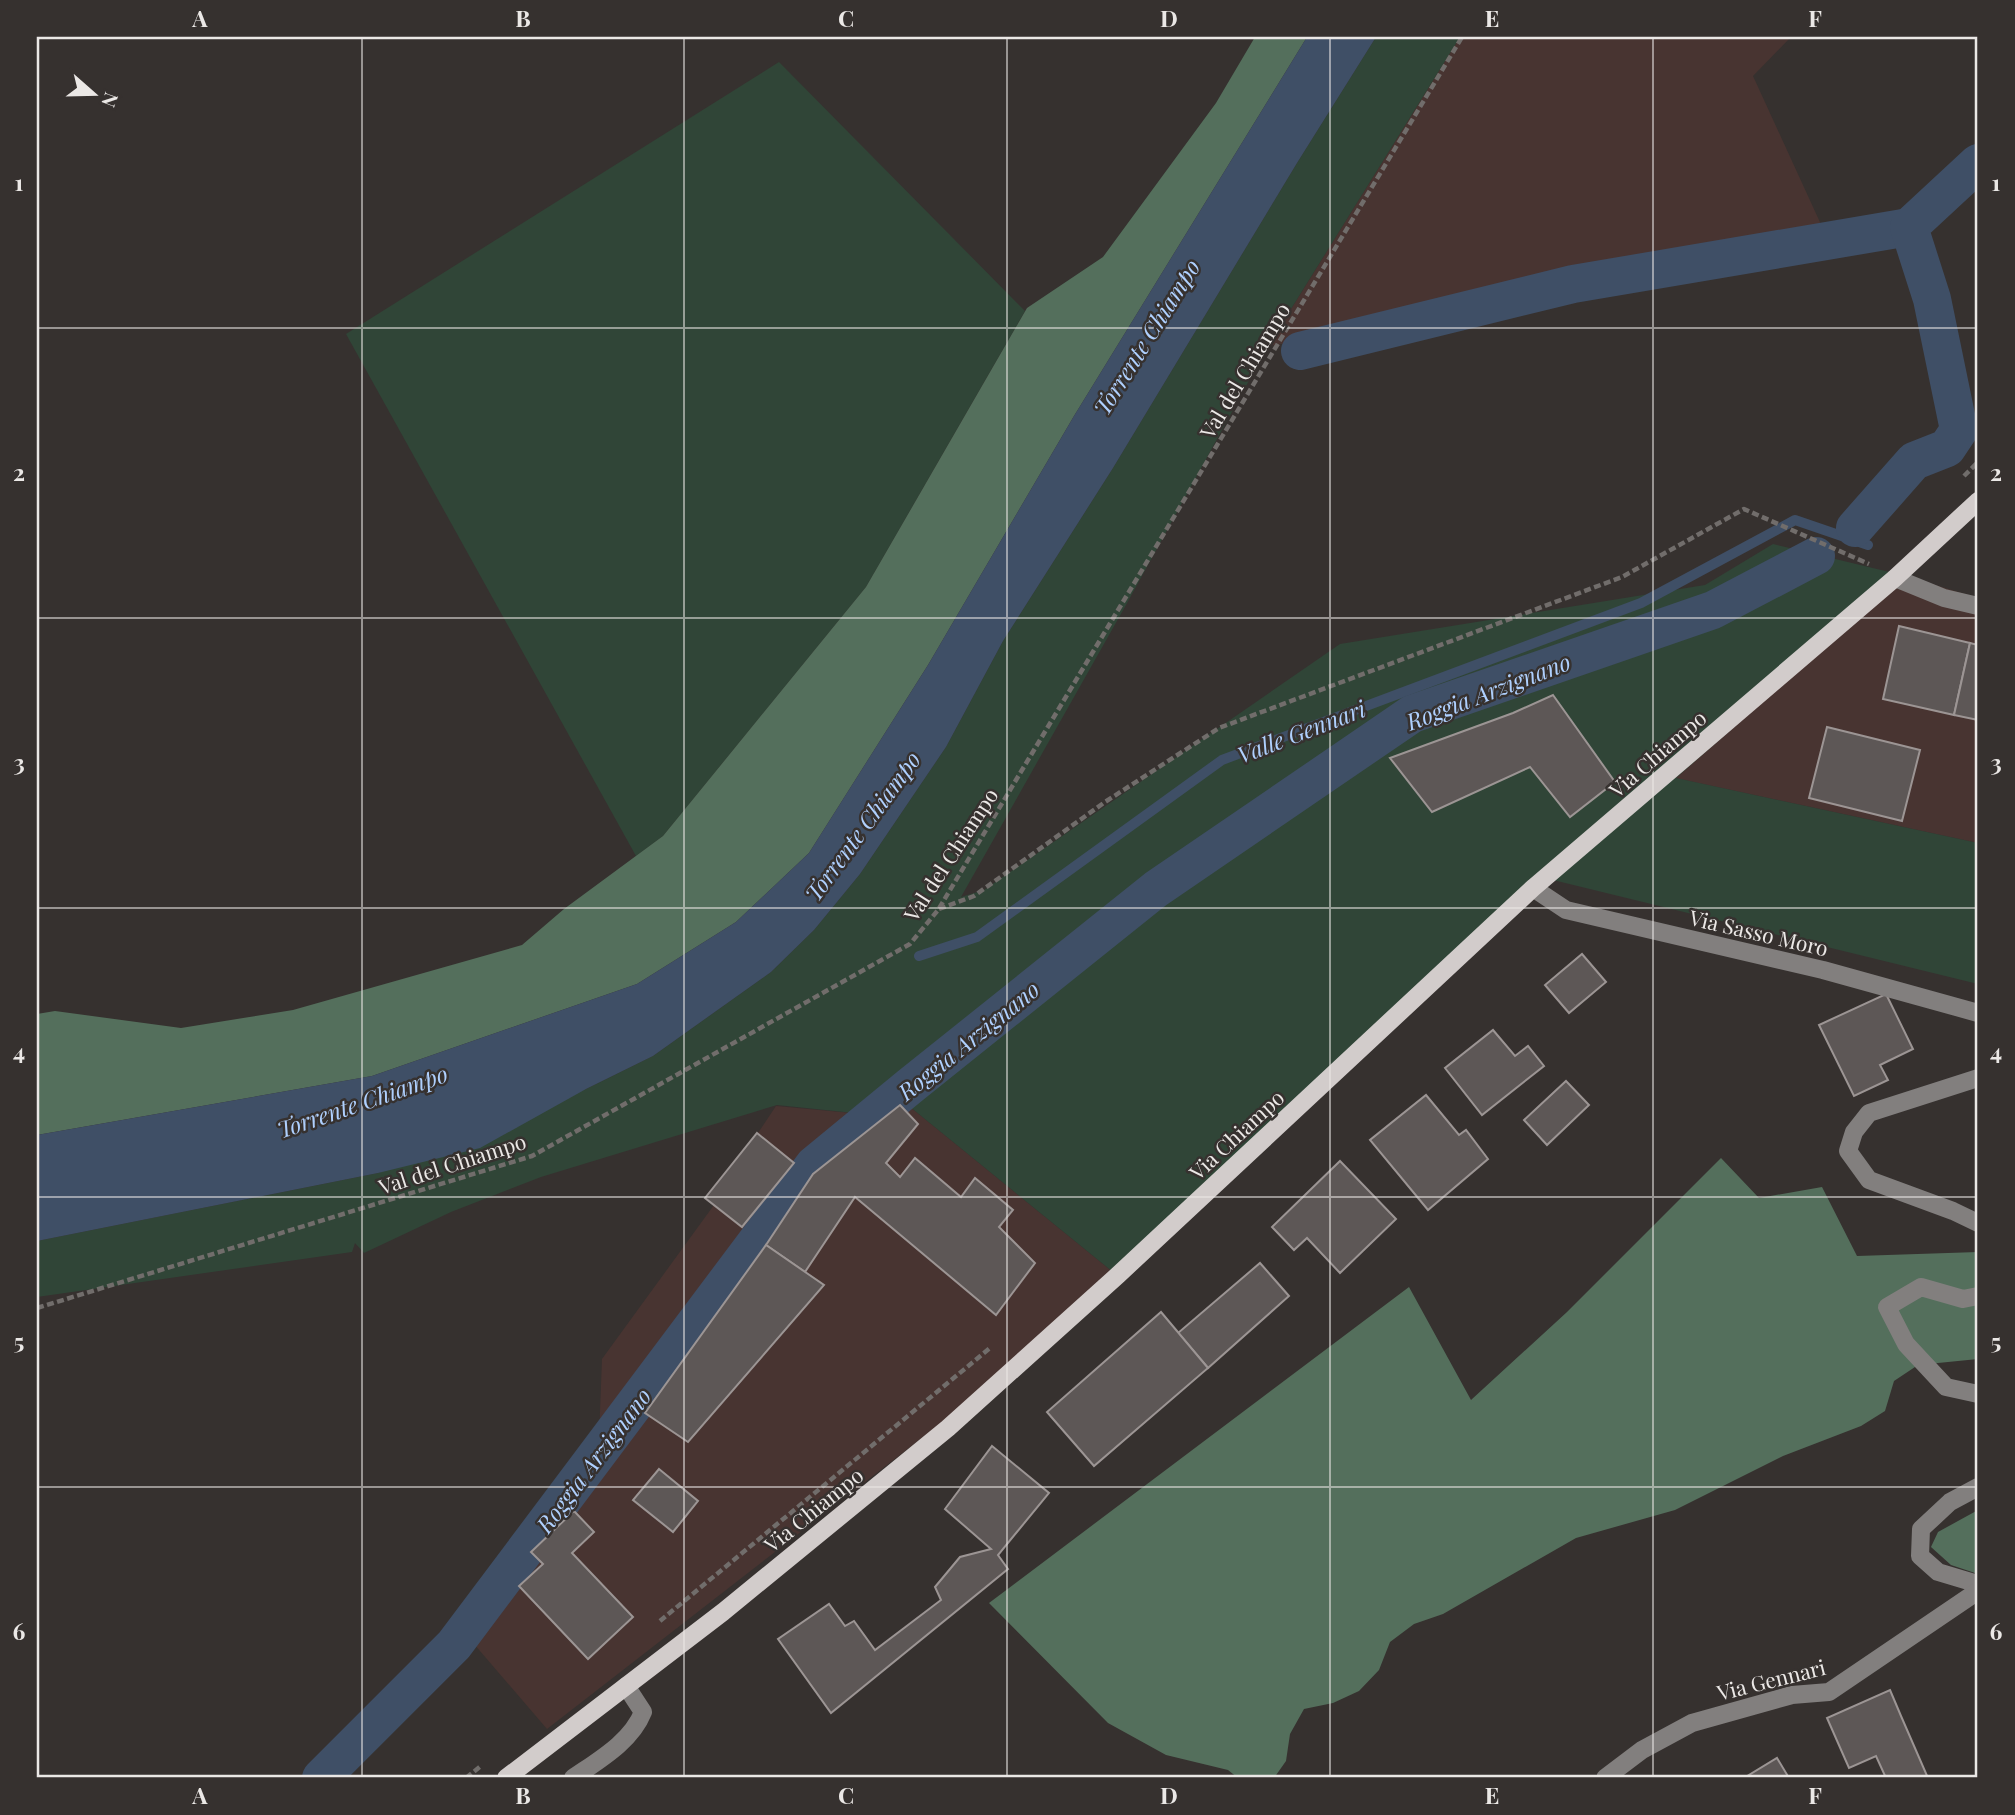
<svg xmlns="http://www.w3.org/2000/svg" width="2015" height="1815" font-family="'Playfair Display',serif">
  <style>
    .industrial { fill: #483431 }
    .green { fill: #304537 }
    .forest { fill: #546f5c }
    .water { fill: #3f4f66 }
    .lines { fill: none; stroke-linecap: round; stroke-linejoin: round }
    .stream { stroke: #3f4f66; stroke-width: 10 }
    .canal { stroke: #3f4f66; stroke-width: 38 }
    .building { fill: #5d5756; stroke: #9c9594; stroke-width: 2 }
    .path { stroke: #716d6b; stroke-width: 4.5; stroke-dasharray: 7 3.5; stroke-linecap: butt }
    .minor { stroke: #827f7e; stroke-width: 18 }
    .major { stroke: #d2cccb; stroke-width: 18 }
    .grid { fill: none; stroke: #ebe8e6; stroke-width: 2; stroke-opacity: 0.55 }
    .labels { text-anchor: middle; dominant-baseline: central; stroke-width: 5; stroke-linejoin: round; paint-order: stroke }
    .street-label { font-size: 21px; fill: #ebe8e6; stroke: #36312f }
    .water-label { font-size: 23px; font-style: italic; fill: #afd0fe; stroke: #36312f }
    .neatline { fill: none; stroke: #ebe8e6; stroke-width: 2.5 }
    .grid-label { font-size: 23px; text-anchor: middle; font-weight: bold; fill: #ebe8e6 }
  </style>
  <rect width="100%" height="100%" fill="#36312f"/>
  <g class="industrial">
    <path d="M1460 37H1791L1753 76 1835 255 1268 346Z"/>
    <path d="M1906 576 1978 598V843L1675 778Z"/>
    <path d="M904 1102 1124 1281 547 1729 468 1637 598 1465 602 1359 730 1183 732 1172 776 1106 873 1115Z"/>
  </g>
  <g class="green">
    <path d="M1376 37H1460L1268 346 1126 605 961 897 984 890 1340 644 1705 585 1773 544 1906 576 1676 778 1978 843V984L1553 880 1124 1281 904 1102 873 1115 777 1105 541 1177 451 1212 364 1253 355 1243 352 1252 37 1297V1241L378 1173 586 1089 653 1056 771 972 814 930 860 874 946 747 1003 641 1113 468 1297 163Z"/>
    <path d="M779 62 1025 311 866 587 663 836 636 856 346 334Z"/>
  </g>
  <g class="forest">
    <path d="M1255 37H1307L1074 416 928 665 809 853 736 922 637 984 372 1076 37 1135V1014L55 1011 181 1028 293 1010 522 945 564 909 663 836 866 587 1027 308 1103 257 1216 103Z"/>
    <path d="M1721 1158 1759 1198 1822 1187 1857 1256 1978 1252V1359L1918 1365 1894 1381 1885 1411 1861 1426 1783 1456 1675 1510 1576 1538 1443 1614 1414 1624 1390 1642 1379 1670 1359 1691 1333 1703 1304 1709 1290 1734 1286 1761 1274 1778H1238L1228 1770 1166 1755 1108 1723 989 1603 1409 1287 1471 1400 1567 1312Z"/>
    <path d="M1978 1510V1574L1951 1565 1931 1547 1938 1532Z"/>
  </g>
  <path class="water" d="M1307 37H1376L1297 163 1113 468 1003 641 946 747 860 874 814 930 771 972 653 1056 586 1089 480 1148 378 1173 37 1241V1135L372 1076 637 984 736 922 809 853 928 665 1074 416Z"/>
  <g class="lines">
    <path class="stream" d="M919 956 977 937 1222 760 1641 603 1795 520 1868 545"/>
    <g class="canal">
      <path d="M1300 351 1573 284 1909 227"/>
      <path d="M1855 528 1914 461 1947 448 1959 430 1932 299 1909 227 1978 163"/>
      <path d="M321 1778 454 1645 814 1165 910 1086 1156 889 1412 714 1713 610 1816 556"/>
    </g>
  </g>
  <g class="building">
    <path d="M1899 626 1970 643 1954 715 1883 699Z"/>
    <path d="M1970 643 1978 645V720L1954 715Z"/>
    <path d="M1553 695 1615 782 1570 817 1530 767 1432 812 1390 758 1513 713Z"/>
    <path d="M1827 727 1920 750 1902 821 1809 798Z"/>
    <path d="M1582 954 1606 982 1569 1013 1545 985Z"/>
    <path d="M1886 994 1913 1049 1880 1065 1888 1080 1854 1096 1819 1025Z"/>
    <path d="M1493 1030 1515 1056 1528 1046 1544 1066 1482 1115 1445 1068Z"/>
    <path d="M1566 1081 1589 1105 1547 1145 1524 1120Z"/>
    <path d="M1426 1095 1459 1135 1466 1130 1488 1159 1428 1210 1370 1140Z"/>
    <path d="M900 1105 918 1124 886 1163 900 1177 915 1158 961 1197 975 1178 1013 1210 999 1227 1035 1263 996 1315 855 1197 805 1272 766 1245 813 1174Z"/>
    <path d="M757 1133 794 1163 742 1227 705 1198Z"/>
    <path d="M1340 1161 1396 1219 1340 1273 1307 1238 1294 1250 1272 1227Z"/>
    <path d="M766 1245 824 1285 688 1442 645 1413Z"/>
    <path d="M1260 1263 1289 1296 1208 1368 1178 1333Z"/>
    <path d="M1161 1312 1208 1368 1094 1466 1047 1412Z"/>
    <path d="M992 1446 1049 1493 998 1555 1008 1569 831 1713 778 1639 829 1604 845 1626 854 1621 875 1650 941 1600 935 1587 960 1557 991 1549 945 1509Z"/>
    <path d="M659 1469 698 1501 673 1532 633 1500Z"/>
    <path d="M574 1511 594 1532 572 1553 633 1617 588 1659 519 1586 543 1564 531 1552Z"/>
    <path d="M1890 1690 1901 1716 1928 1778H1886L1876 1756 1849 1768 1827 1718Z"/>
    <path d="M1777 1758 1789 1778H1744Z"/>
  </g>
  <g class="lines">
    <g class="path">
      <path d="M1964 476 1978 462"/>
      <path d="M939 909 974 896 1105 802 1219 728 1622 577 1744 509 1869 564"/>
      <path d="M37 1308 532 1156 910 944 938 910 1462 37"/>
      <path d="M660 1621 990 1348"/>
      <path d="M466 1778 482 1765"/>
    </g>
    <g class="minor">
      <path d="M1895 578 1944 598 1978 606"/>
      <path d="M1533 888 1566 910 1823 970 1978 1013"/>
      <path d="M1978 1078 1869 1113 1854 1132 1848 1151 1869 1180 1953 1211 1978 1223"/>
      <path d="M1978 1296 1963 1299 1921 1287 1887 1307 1906 1344 1946 1387 1978 1394"/>
      <path d="M1978 1487 1950 1502 1921 1529 1920 1556 1938 1572 1978 1584"/>
      <path d="M573 1778C599 1760 631 1742 643 1712L626 1686"/>
      <path d="M1605 1778 1642 1750 1692 1723 1792 1695 1829 1692 1978 1591"/>
    </g>
    <path class="major" d="M506 1778 723 1612 948 1428 1118 1275 1533 888 1895 578 1978 501"/>
  </g>
  <path class="grid" d="M362 37V1778M684 37V1778M1007 37V1778M1330 37V1778M1653 37V1778M37 328H1978M37 618H1978M37 908H1978M37 1197H1978M37 1487H1978"/>
  <g class="labels">
    <g class="street-label">
      <text transform="translate(1244 370) rotate(-59)">Val del Chiampo</text>
      <text transform="translate(1657 753) rotate(-41)">Via Chiampo</text>
      <text transform="translate(950 854) rotate(-57)">Val del Chiampo</text>
      <text transform="translate(1759 932) rotate(13)">Via Sasso Moro</text>
      <text transform="translate(1236 1134) rotate(-43)">Via Chiampo</text>
      <text transform="translate(452 1163) rotate(-18)">Val del Chiampo</text>
      <text transform="translate(813 1509) rotate(-39)">Via Chiampo</text>
      <text transform="translate(1771 1679) rotate(-14)">Via Gennari</text>
    </g>
    <g class="water-label">
      <text transform="translate(1146 337) rotate(-58)">Torrente Chiampo</text>
      <text transform="translate(1488 691) rotate(-21)">Roggia Arzignano</text>
      <text transform="translate(1301 731) rotate(-21)">Valle Gennari</text>
      <text transform="translate(862 826) rotate(-54)">Torrente Chiampo</text>
      <text transform="translate(968 1040) rotate(-39)">Roggia Arzignano</text>
      <text transform="translate(362 1101) rotate(-19)">Torrente Chiampo</text>
      <text transform="translate(593 1460) rotate(-53)">Roggia Arzignano</text>
    </g>
  </g>
  <rect width="2015" height="1815" fill="none" stroke="#36312f" stroke-width="77"/>
  <g transform="translate(94 94) rotate(110)" stroke="#36312f" stroke-width="5" paint-order="stroke">
  <path d="M0-5L12 26L0 18L-12 26Z" fill="#ebe8e6"/>
  <text y="-10" font-size="19" font-weight="bold" text-anchor="middle" fill="#ebe8e6">N</text>
  </g>
  <rect x="38" y="38" width="1938" height="1738" class="neatline"/>
  <g class="grid-label">
    <text x="200" y="27">A</text>
    <text x="523" y="27">B</text>
    <text x="846" y="27">C</text>
    <text x="1169" y="27">D</text>
    <text x="1492" y="27">E</text>
    <text x="1815" y="27">F</text>
    <text x="19" y="191">1</text>
    <text x="1996" y="191">1</text>
    <text x="19" y="481">2</text>
    <text x="1996" y="481">2</text>
    <text x="19" y="771">3</text>
    <text x="1996" y="771">3</text>
    <text x="19" y="1060">4</text>
    <text x="1996" y="1060">4</text>
    <text x="19" y="1350">5</text>
    <text x="1996" y="1350">5</text>
    <text x="19" y="1640">6</text>
    <text x="1996" y="1640">6</text>
    <text x="200" y="1804">A</text>
    <text x="523" y="1804">B</text>
    <text x="846" y="1804">C</text>
    <text x="1169" y="1804">D</text>
    <text x="1492" y="1804">E</text>
    <text x="1815" y="1804">F</text>
  </g>
</svg>
